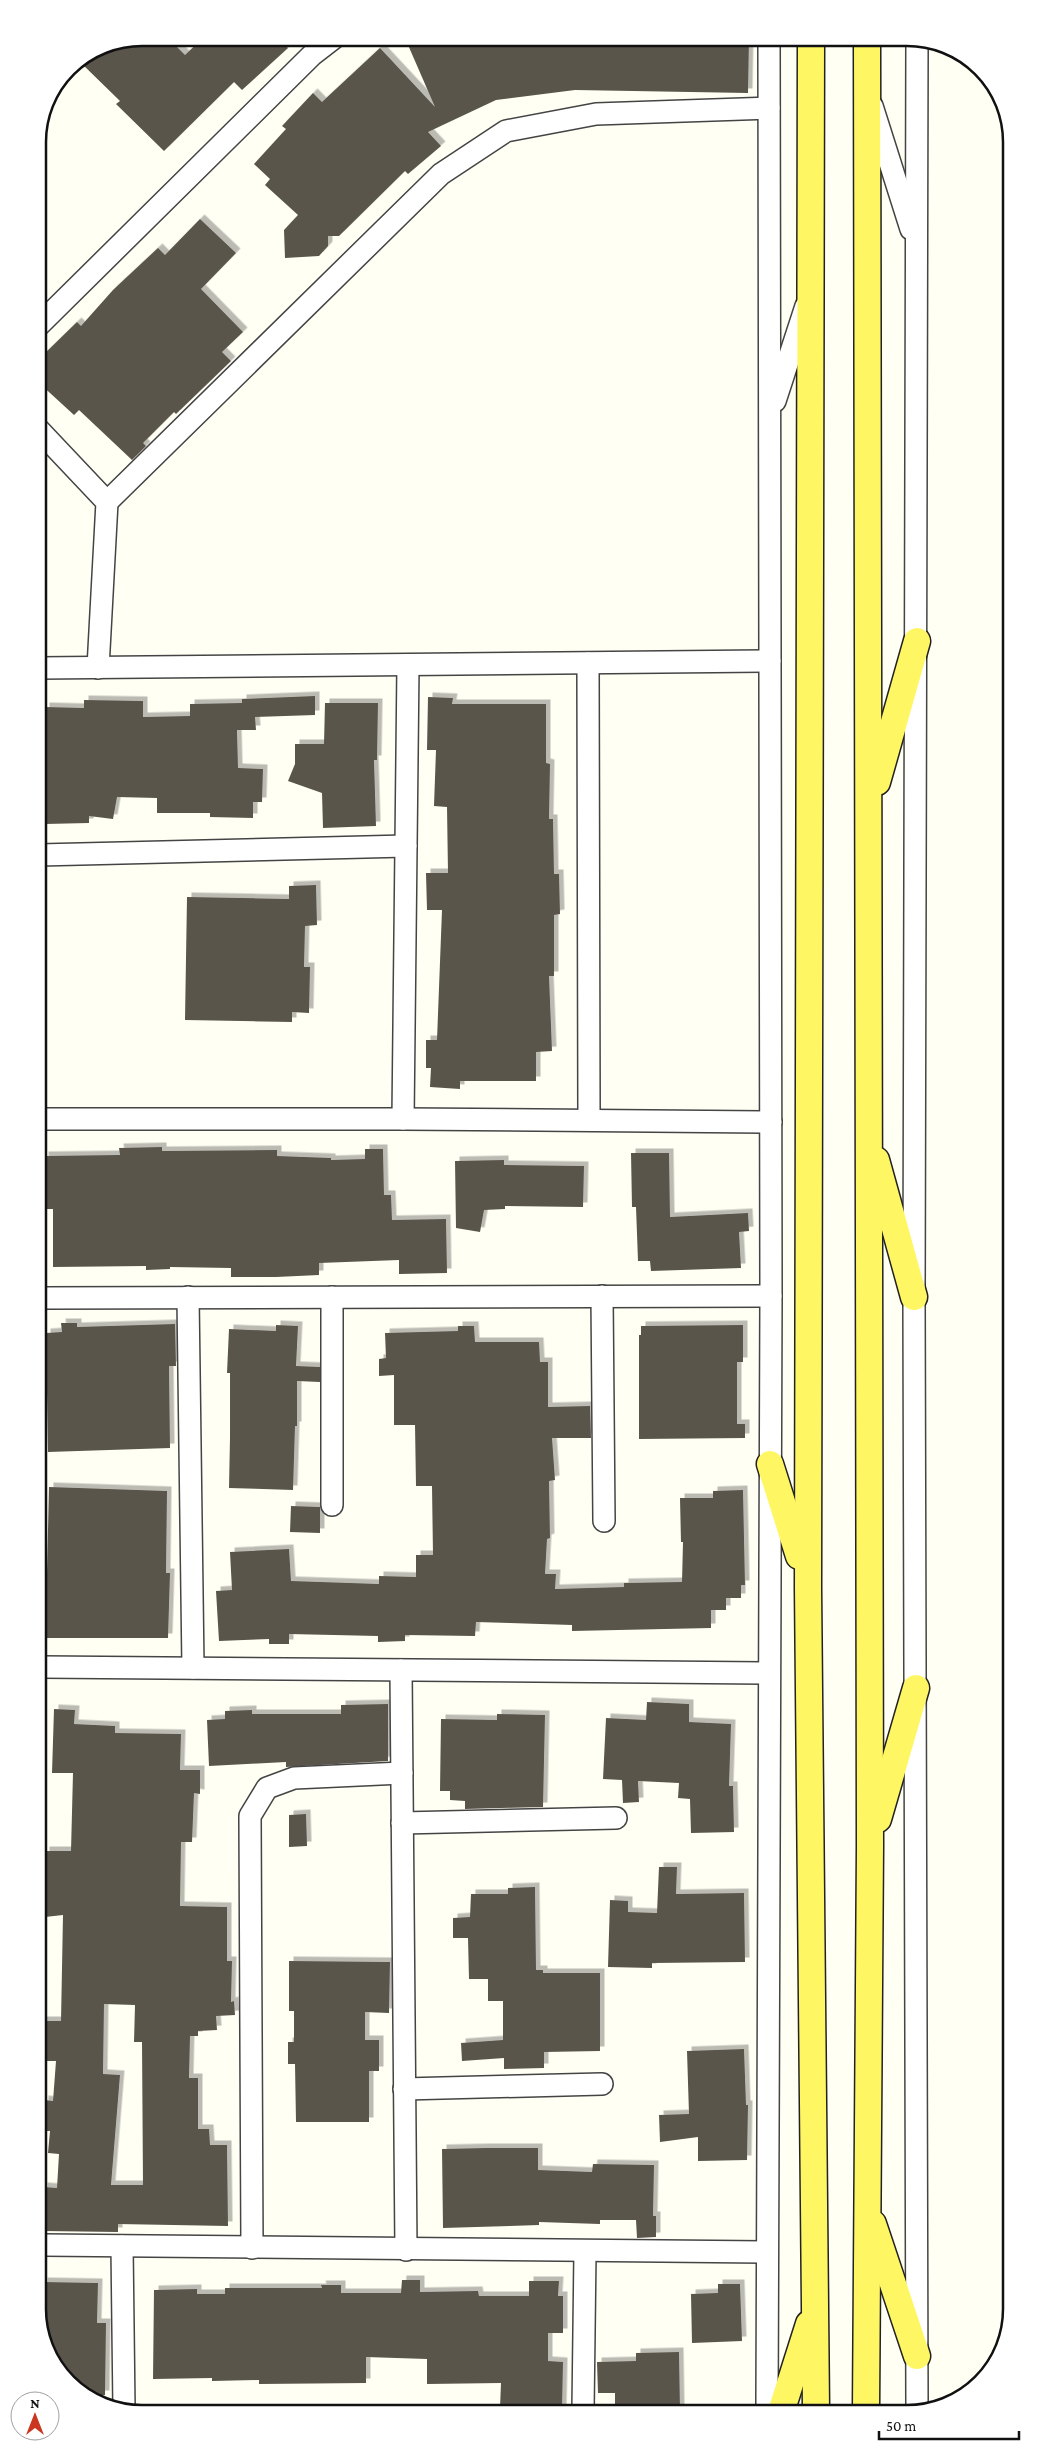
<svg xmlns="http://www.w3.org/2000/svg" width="1049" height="2451" font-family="'Crimson Pro',serif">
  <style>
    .building { fill: #5a544c; fill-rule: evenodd; filter: url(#shadow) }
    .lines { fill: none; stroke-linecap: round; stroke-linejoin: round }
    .minor-casing { stroke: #444; stroke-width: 24 }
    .major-casing { stroke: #222; stroke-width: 29 }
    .minor { stroke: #fff; stroke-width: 21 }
    .major { stroke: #fff664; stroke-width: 26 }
    .rim { fill: none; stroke: #111; stroke-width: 2.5 }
  </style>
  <defs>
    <filter id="shadow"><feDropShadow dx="4.5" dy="-4.5" stdDeviation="0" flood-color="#0004"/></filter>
  </defs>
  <rect width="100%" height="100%" fill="#fffff4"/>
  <g class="building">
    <path d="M142 38H168L185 55 203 38H278L288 48 242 90 234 82 164 151 116 104 120 101 79 61 102 45Z"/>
    <path d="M405 38H749L748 93 575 90 496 100 428 132 441 146 408 174 405 171 339 236H328V246L319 256 285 258 284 230 298 215 265 185 270 179 254 164 286 129 282 126 313 93 322 102 380 48 435 107Z"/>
    <path d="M200 219 236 253 201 289 243 332 222 352 231 361 176 414 174 412 143 443 146 446 132 460 79 410 74 415 38 382V360L77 322 81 326 113 290 158 248 165 255Z"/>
    <path d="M315 696V715L255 717 256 730H237L238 768 263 769 262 802H253V818L210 817V813H157V798L117 797 113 819 89 816V823L45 824V707L84 708V700L143 701V717L190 716V704L242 703V699Z"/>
    <path d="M428 697 453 698 452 704H546V763L550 764 549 819H553L554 874H559L560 914 554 915V976H549L552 1051 536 1052V1081H460V1089L430 1087 431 1068H426V1040H437L442 910H427L426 873H448L447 807 434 806 436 750H427Z"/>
    <path d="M325 703H378L377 760H374L376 826 323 828 322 793 288 781 295 764V744H324Z"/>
    <path d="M316 885 317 925 305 926 304 967H310L309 1013 292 1012V1022L185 1020 187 897 289 899V886Z"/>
    <path d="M162 1147V1151L277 1150V1156L331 1158V1160L365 1159V1149H383L384 1195H391L392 1220 446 1219 447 1273 399 1274V1260L319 1263V1275L276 1277H231V1268L170 1267V1269L146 1270V1266L53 1267V1209H45L44 1156 120 1155 119 1148Z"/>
    <path d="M631 1153H669L670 1217 748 1213 749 1231 739 1232 741 1268 651 1271 650 1261H638L636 1207H632Z"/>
    <path d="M504 1160V1165L584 1166 583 1207 505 1206V1209L484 1210 480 1232 456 1228 455 1161Z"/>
    <path d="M61 1323H77V1327L175 1324 176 1366H169L170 1448 48 1452 46 1333 62 1332Z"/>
    <path d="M276 1325 298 1326 296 1366 320 1367V1382L297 1381V1426H295L293 1490 229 1488 230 1438V1373H227L229 1329 276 1331Z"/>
    <path d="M743 1325V1362H737V1424H745V1438L639 1439V1335H641V1326Z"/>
    <path d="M458 1326H474L475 1342H539L540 1362H548V1407L590 1406 591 1438H552L555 1480 549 1481 550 1538 547 1539 545 1574H556L555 1589 624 1587V1583L682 1582 683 1542H681L680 1498H713V1491L743 1490 745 1585H741V1598H726V1610H711V1628L572 1631V1625L476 1622 475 1636 405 1635V1641L378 1642V1636L289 1634V1644H269V1639L219 1641 216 1591 232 1590 230 1552 289 1549 291 1581 379 1584V1576L416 1577V1555H433L432 1486H416L415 1425H394V1375L379 1376V1359L386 1358 385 1333 458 1331Z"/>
    <path d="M49 1487 167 1491 166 1573H170L168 1638H41V1573H47Z"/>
    <path d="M291 1506 320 1507V1533L290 1532Z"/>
    <path d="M647 1702 689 1704V1722L731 1724 729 1786H733L734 1832 691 1833 690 1799 678 1798 679 1783 638 1781 639 1802 623 1803 622 1780 603 1779 606 1718 646 1720Z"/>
    <path d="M388 1704V1761L286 1767V1762L209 1766 207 1720 225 1719V1711L252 1710V1714H341V1705Z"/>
    <path d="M54 1709 75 1710 74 1724 115 1726V1733L181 1734 180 1770H200V1794L194 1793 192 1842H181L180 1906 227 1907V1961H232L231 2002 234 2001 235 2015 216 2016 217 2030 198 2031V2036H190L189 2078H198V2129H209L210 2145H227L228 2226 118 2224V2232L43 2231V2187L57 2188 59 2154 48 2153 50 2131H42L44 2100 53 2101 56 2061H42V2021H61L63 1915 45 1917V1851H71L73 1773H52ZM104 2004 135 2005 134 2042H142L143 2185H111L120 2075 103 2074Z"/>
    <path d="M497 1714 545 1715 543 1807 465 1809V1801L450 1800V1791H440L441 1719 497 1720Z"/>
    <path d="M306 1814 307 1846 289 1847V1815Z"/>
    <path d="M659 1867H677L676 1894 744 1893 745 1962 652 1963V1968L608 1967 610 1900 628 1901V1912L657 1913Z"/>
    <path d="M535 1887 536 1970H543V1973H600V2051L544 2052V2068L504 2069V2058L462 2061 461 2043 503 2040V2001H488V1979H469L468 1938H453V1918L470 1917 471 1894H508V1888Z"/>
    <path d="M289 1961 390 1962 389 2013 365 2012V2040H379V2071H369V2122H296L295 2064H288V2042H294V2011H289Z"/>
    <path d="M744 2049 746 2105H748L747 2160 698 2161V2137L660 2142 659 2115 689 2114 687 2051Z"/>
    <path d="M486 2148H538V2170L592 2172 593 2164 654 2165 653 2216H656V2237L637 2238 636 2220H600V2224L539 2222V2225L443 2228 442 2149Z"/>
    <path d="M402 2280H420V2292L478 2291 479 2296H529V2281H559L558 2296H563V2333H548V2361L563 2362 562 2409 500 2408 501 2383 427 2384V2359L366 2357V2383L259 2384V2380L212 2381V2378L153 2379 154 2290 197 2289V2294H225V2288H322L321 2285H341V2293H401Z"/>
    <path d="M43 2282 98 2283 97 2323H106L105 2395H87L78 2392 43 2342Z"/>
    <path d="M718 2284H740L742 2341 692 2343 691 2294 718 2293Z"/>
    <path d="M679 2352 680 2410 615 2408V2393H598L597 2362 636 2361V2353Z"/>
  </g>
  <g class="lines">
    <defs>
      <g id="minor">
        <path d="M872 106 911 229"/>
        <path d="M38 326 312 55 334 38"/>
        <path d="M775 401 806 306"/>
        <path d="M38 429 107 502 98 668"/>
        <path d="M107 502 441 174 506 131 596 114 769 108"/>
        <path d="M588 663 589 1119"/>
        <path d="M39 668 770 661"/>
        <path d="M39 855 406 846"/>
        <path d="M40 1119H403L771 1122"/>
        <path d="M403 1119 408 665"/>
        <path d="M602 1296 604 1521"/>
        <path d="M188 1297 193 1668"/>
        <path d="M332 1297V1505"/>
        <path d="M40 1298 771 1296"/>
        <path d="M41 1667 769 1673"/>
        <path d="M401 1670 406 2250"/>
        <path d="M402 1823 616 1818"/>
        <path d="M404 2089 602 2084"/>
        <path d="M43 2245 767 2252"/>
        <path d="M122 2246 124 2409"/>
        <path d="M252 2248 250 1816 267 1788 294 1778 402 1773"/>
        <path d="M917 2408 914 1297 917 39"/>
        <path d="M767 2409 771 1296 769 38"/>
        <path d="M583 2410 585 2252"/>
      </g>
      <g id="major">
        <path d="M811 38 808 1588 816 2409"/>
        <path d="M877 782 917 641"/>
        <path d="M876 1160 914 1297"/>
        <path d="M770 1464 799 1556"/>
        <path d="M878 1819 916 1688"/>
        <path d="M873 2224 917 2356"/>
        <path d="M782 2409 809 2324"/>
        <path d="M866 2409 870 1846 867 38"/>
      </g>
    </defs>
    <use href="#minor" class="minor-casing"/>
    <use href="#major" class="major-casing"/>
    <use href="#minor" class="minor"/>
    <use href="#major" class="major"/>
  </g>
  <path d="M0 0H1049V2451H0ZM142 46H907A96 96 0 0 1 1003 142V2309A96 96 0 0 1 907 2405H142A96 96 0 0 1 46 2309V142A96 96 0 0 1 142 46Z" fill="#fff" fill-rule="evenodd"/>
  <path class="rim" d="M142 46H907A96 96 0 0 1 1003 142V2309A96 96 0 0 1 907 2405H142A96 96 0 0 1 46 2309V142A96 96 0 0 1 142 46Z"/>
  <g transform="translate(35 2416)"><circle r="24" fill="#ffffff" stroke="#a0a0a0"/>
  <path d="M0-4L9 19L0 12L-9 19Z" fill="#ca361f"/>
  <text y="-8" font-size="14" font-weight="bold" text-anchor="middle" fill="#111111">N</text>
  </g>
  <path d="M879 2431v8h140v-8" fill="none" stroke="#111111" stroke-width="2.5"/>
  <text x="886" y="2431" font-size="15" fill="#111111" stroke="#ffffff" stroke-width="4" paint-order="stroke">50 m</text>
</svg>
